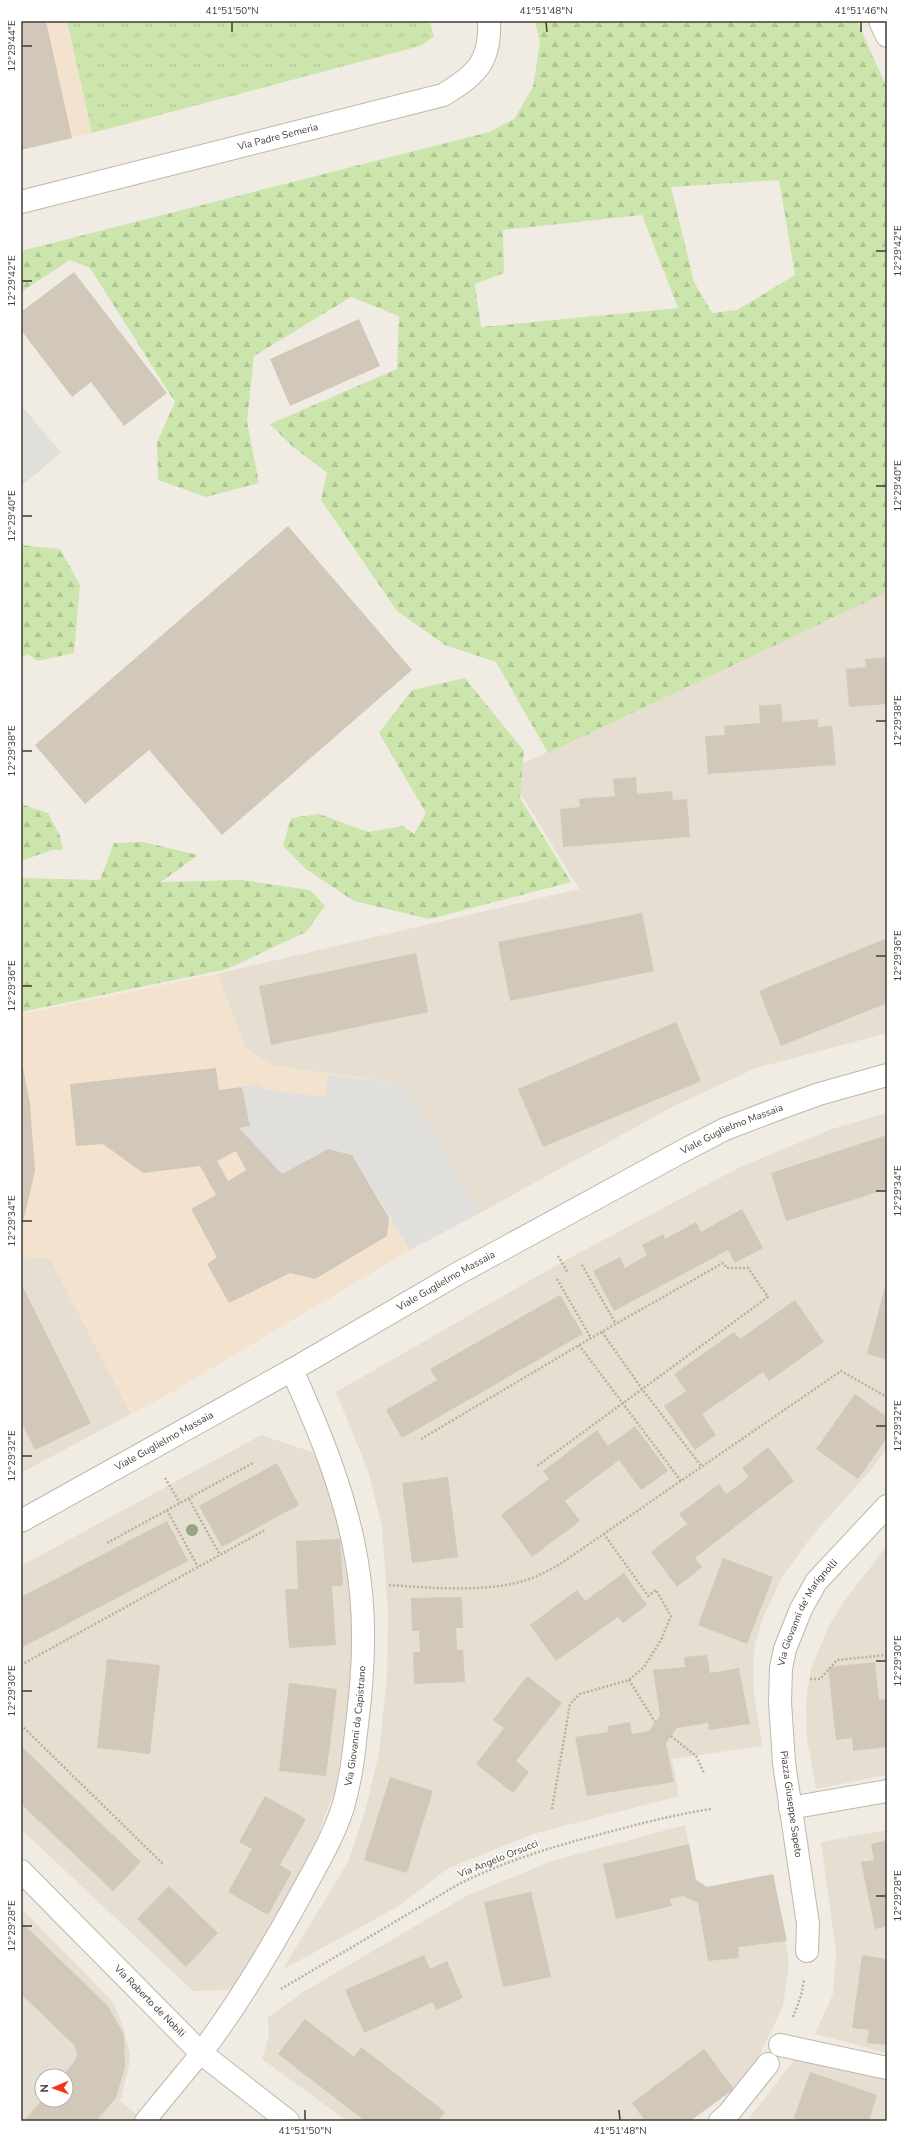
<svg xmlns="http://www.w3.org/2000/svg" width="908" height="2142" font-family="'Nunito Sans',sans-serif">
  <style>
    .residential { fill: #e5ded1; fill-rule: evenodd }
    .commercial { fill: #f3e3ce }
    .grass { fill: url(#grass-tufts) }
    .forest { fill: url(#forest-firs); fill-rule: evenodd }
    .parking { fill: #e1dfdb }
    .building { fill: #d2c8b9; fill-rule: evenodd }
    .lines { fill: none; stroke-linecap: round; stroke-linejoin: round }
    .service-casing { stroke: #bfb7a9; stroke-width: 22 }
    .minor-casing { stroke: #bfb7a9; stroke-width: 24 }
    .tertiary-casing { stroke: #bfb7a9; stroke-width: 24 }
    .path { stroke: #bdaf98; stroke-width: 2.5; stroke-dasharray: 2 2; stroke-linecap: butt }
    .service { stroke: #fff; stroke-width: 20 }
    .minor { stroke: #fff; stroke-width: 22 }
    .tertiary { stroke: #fff; stroke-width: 22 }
    .tree { fill: #93a87d }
    .ticks { fill: none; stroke: #423c33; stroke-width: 1.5 }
    .labels { text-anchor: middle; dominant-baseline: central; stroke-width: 3; stroke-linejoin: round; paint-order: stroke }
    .street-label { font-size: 10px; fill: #423c33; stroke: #fff }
    .neatline { fill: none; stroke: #423c33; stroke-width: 1.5 }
    .ticks-label { font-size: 10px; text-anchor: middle; fill: #423c33 }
  </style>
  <defs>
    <pattern id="grass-tufts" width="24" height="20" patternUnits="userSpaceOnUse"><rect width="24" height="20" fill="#cce5ac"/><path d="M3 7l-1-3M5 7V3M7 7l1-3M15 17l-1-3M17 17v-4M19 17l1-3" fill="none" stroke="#b0c594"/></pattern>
    <pattern id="forest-firs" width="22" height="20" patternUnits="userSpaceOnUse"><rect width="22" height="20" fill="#cce5ac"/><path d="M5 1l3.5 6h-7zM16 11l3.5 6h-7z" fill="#b0c594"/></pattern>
  </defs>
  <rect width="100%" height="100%" fill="#f1ece3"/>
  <g class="residential">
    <path d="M887 592V1033L756 1068 672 1107 480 1213 405 1084 275 1066 246 1049 217 974 579 889 507 771Z"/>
    <path d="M887 1113V1448L870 1471 811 1537 781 1579 763 1618 755 1644 753 1664V1686L762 1746 672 1759 679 1796 533 1834 447 1869 397 1907 286 1968 284 1967 348 1862 366 1808 379 1753 387 1676 388 1612 382 1527 368 1471 336 1392 562 1262 740 1167 832 1129Z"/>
    <path d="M21 1256 50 1258 131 1414 21 1473Z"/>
    <path d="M261 1435 312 1452 333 1490 350 1577 353 1649 349 1703 336 1787 310 1856 261 1948 233 1990 193 1991 21 1829V1566Z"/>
    <path d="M887 1546V1775L816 1789 807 1739 806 1701 811 1668 830 1624 845 1600Z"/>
    <path d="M685 1825 696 1879 707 1887 773 1874 789 1963 783 2006 753 2069 734 2089 690 2121H347L262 2059 269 2036 268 2017 305 1991 466 1896 552 1861Z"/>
    <path d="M887 1830V2053L815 2034 833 1994 836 1952 821 1842Z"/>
    <path d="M21 1908 112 2001 123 2026 130 2054 129 2066 120 2101 144 2121H21ZM42 2076H66V2100H42Z"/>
    <path d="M795 2059 887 2079V2121H747Z"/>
  </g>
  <g class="commercial">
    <path d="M21 21H67L92 133 21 149Z"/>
    <path d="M217 974 246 1049 275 1066 405 1084 480 1213 410 1250 167 1395 131 1414 50 1258 21 1256V1014Z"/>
  </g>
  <path class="grass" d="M67 21H430L434 37 420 46 92 133Z"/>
  <g class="forest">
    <path d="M535 21H857L887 88V592L548 753 496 662 445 645 397 611 321 500 327 473 291 445 270 424 397 369 399 316 351 297 254 356 247 422 259 483 206 497 158 480 157 442 175 402 90 268 70 260 21 292V251L489 132 514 119 533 87 540 42ZM779 180 795 275 737 310 712 313 694 282 671 187ZM642 215 678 308 481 327 475 284 504 273 503 230Z"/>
    <path d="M21 545 60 549 80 585 74 653 37 661 27 654 21 659Z"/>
    <path d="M465 678 524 751 520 798 571 882 429 919 354 901 307 870 283 846 291 818 319 814 368 832 403 826 414 834 426 813 379 733 412 690Z"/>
    <path d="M21 804 48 813 60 836 63 850H52L21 861 22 878 100 880 114 843 143 842 198 855 161 882 242 880 310 890 325 906 306 932 227 969 21 1012Z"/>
  </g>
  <g class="parking">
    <path d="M21 405 61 453 21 486Z"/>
    <path d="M328 1075 405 1084 480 1213 410 1250 352 1155 328 1149 282 1174 239 1128 250 1126 242 1087 257 1083 267 1090 325 1097Z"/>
  </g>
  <g class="building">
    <path d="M21 21H46L72 138 21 150Z"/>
    <path d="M74 272 167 393 124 426 91 382 72 397 21 330V312Z"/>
    <path d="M359 319 380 366 290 406 270 359Z"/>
    <path d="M288 526 412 670 222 835 149 750 85 804 35 745Z"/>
    <path d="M887 657V704L849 707 846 669 866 667 865 659Z"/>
    <path d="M781 704 783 722 818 719V727L832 726 836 765 708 774 705 736 725 735 724 726 760 723 759 706Z"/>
    <path d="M636 777 637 794 672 791 673 800 687 799 690 837 563 847 560 809 580 807 579 799 615 796 613 779Z"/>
    <path d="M642 913 654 971 510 1001 498 942Z"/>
    <path d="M887 938V1003L781 1046 759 991Z"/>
    <path d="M416 953 428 1012 271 1045 259 986Z"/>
    <path d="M676 1022 701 1081 543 1147 518 1089Z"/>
    <path d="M22 1062 30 1104 35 1171 22 1226Z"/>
    <path d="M216 1068 219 1090 242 1087 250 1126 239 1128 282 1174 328 1149 352 1155 389 1218 387 1236 315 1279 290 1273 229 1303 207 1264 217 1257 191 1209 216 1195 200 1166 143 1173 103 1144 76 1146 70 1084ZM236 1151 246 1170 228 1181 217 1161Z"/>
    <path d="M887 1135V1189L786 1221 771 1173Z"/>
    <path d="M742 1209 763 1248 735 1263 728 1250 614 1311 593 1271 620 1257 625 1268 647 1255 642 1245 663 1234 665 1239 696 1222 701 1232Z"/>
    <path d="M887 1280V1360L867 1354Z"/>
    <path d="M21 1283 91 1423 35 1450 21 1421Z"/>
    <path d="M560 1295 583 1334 402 1438 386 1410 437 1380 430 1369Z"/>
    <path d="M795 1300 824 1342 769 1381 763 1372 702 1414 716 1435 695 1450 664 1406 686 1391 674 1374 734 1332 740 1339Z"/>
    <path d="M855 1394 887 1417V1438L858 1479 816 1449Z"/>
    <path d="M635 1426 668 1471 641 1490 619 1460 565 1501 580 1521 532 1557 501 1515 549 1479 543 1471 597 1430 608 1446Z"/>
    <path d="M768 1447 794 1481 695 1558 702 1567 677 1587 651 1552 687 1524 679 1514 719 1484 726 1494 749 1477 742 1468Z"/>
    <path d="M277 1463 299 1505 222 1547 199 1506Z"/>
    <path d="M448 1477 458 1557 412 1563 402 1483Z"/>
    <path d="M167 1521 188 1561 21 1648V1597Z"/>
    <path d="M340 1539 343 1586H332L336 1645 289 1648 285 1589H298L296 1541Z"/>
    <path d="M723 1558 773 1577 747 1644 698 1625Z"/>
    <path d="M624 1573 647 1605 623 1623 618 1617 556 1661 530 1625 577 1590 585 1601Z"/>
    <path d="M462 1597 463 1628H456L457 1650 463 1649 465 1682 414 1684 413 1652H420L419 1631H412L411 1598Z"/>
    <path d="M707 1655 710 1673 739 1668 750 1724 709 1730 708 1723 677 1728 666 1743 674 1782 587 1796 575 1737 608 1732V1726L630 1722 632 1734 649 1731 660 1716 653 1670 685 1667 684 1657Z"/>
    <path d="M107 1659 160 1665 150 1754 97 1748Z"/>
    <path d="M875 1662 879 1700 887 1699V1747L853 1751 852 1738 836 1740 828 1667Z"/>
    <path d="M527 1676 562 1703 516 1761 529 1772 513 1793 476 1764 504 1728 493 1720Z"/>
    <path d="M289 1683 337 1689 326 1776 279 1771Z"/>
    <path d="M21 1746 141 1862 113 1891 21 1804Z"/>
    <path d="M390 1777 433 1791 407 1873 364 1860Z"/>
    <path d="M265 1796 306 1819 280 1865 292 1872 268 1915 228 1892 252 1849 239 1842Z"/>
    <path d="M887 1840V1926L875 1929 861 1862 874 1860 871 1844Z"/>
    <path d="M689 1844 696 1880 707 1887 773 1874 787 1941 738 1947 739 1958 708 1961 698 1903 683 1896 670 1899 672 1906 616 1919 603 1864Z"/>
    <path d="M169 1886 218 1933 186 1967 137 1919Z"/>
    <path d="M531 1892 551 1977 503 1987 484 1902Z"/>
    <path d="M21 1922 108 2006 124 2035 125 2067 116 2098 96 2121H24L42 2100H66V2076H62L75 2061 77 2053 74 2045 21 1994Z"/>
    <path d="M424 1955 430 1969 447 1961 463 1998 436 2010 433 2002 364 2033 345 1990Z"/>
    <path d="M862 1955 887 1959V2045L867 2043 869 2030 852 2028Z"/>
    <path d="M305 2019 354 2057 361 2047 445 2112 438 2121H365L278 2054Z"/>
    <path d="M704 2049 734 2089 690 2121H645L632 2103Z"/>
    <path d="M810 2072 877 2095 869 2121H801L794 2118Z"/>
  </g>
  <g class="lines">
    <defs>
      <path id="service" d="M145 2121 201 2053"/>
      <g id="minor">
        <path d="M880 21 887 36"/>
        <path id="s1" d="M21 202 443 95C476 75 491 62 489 21"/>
        <path d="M790 1808 887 1791"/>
        <path id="s2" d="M21 1871 201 2053 288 2121"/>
        <path id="s3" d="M807 1951 808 1924 784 1763 780 1702 781 1668 785 1649 801 1609 816 1582 887 1506"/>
        <path d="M780 2045 887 2068"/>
        <path id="s4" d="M201 2053C239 2003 271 1949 301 1894 316 1866 333 1838 343 1807 351 1780 354 1752 357 1724 364 1671 366 1614 357 1562 346 1495 320 1432 292 1370"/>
        <path d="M720 2121 728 2114 768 2064"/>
      </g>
      <g id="tertiary">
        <path id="s5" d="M21 1521 292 1370 457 1274 679 1153 725 1129 775 1110 819 1094 887 1075"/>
      </g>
    </defs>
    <use href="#service" class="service-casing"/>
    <use href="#minor" class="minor-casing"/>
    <use href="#tertiary" class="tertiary-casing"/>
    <g class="path">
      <path d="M558 1256 568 1273"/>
      <path d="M582 1265 616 1324"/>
      <path d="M557 1279 591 1338"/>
      <path d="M602 1332 642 1389 702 1467"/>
      <path d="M579 1345 681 1481"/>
      <path d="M421 1439 591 1338 723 1263 727 1268H748L768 1297 537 1466"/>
      <path d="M165 1478 180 1503"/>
      <path d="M189 1499 220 1555"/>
      <path d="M167 1510 198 1567"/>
      <path d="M107 1543 253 1463"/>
      <path d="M389 1585C430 1588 491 1593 529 1579 539 1576 548 1570 557 1566L841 1371 887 1397"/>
      <path d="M21 1665 265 1530"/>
      <path d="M810 1679H820L837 1660 887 1655"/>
      <path d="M629 1680 655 1722"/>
      <path d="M21 1725 164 1865"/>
      <path d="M671 1736 696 1756 704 1773"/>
      <path d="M552 1809 570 1704 580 1694 629 1680 644 1667 661 1640 671 1616 656 1590 648 1596 604 1534"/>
      <path d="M281 1989 459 1884C505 1861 552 1847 601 1834 639 1824 672 1815 711 1809"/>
      <path d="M793 2017 801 1996 804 1980"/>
    </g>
    <use href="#service" class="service"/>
    <use href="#minor" class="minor"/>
    <use href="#tertiary" class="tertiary"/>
  </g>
  <circle class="tree" cx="192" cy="1530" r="6"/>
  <path class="ticks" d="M232 22V32M546 22 547 32M861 22V32M22 46H32M876 251H886M22 281H32M876 486H886M22 516H32M876 721H886M22 751H32M876 956H886M22 986H32M876 1191H886M22 1221H32M876 1426H886M22 1456H32M876 1661H886M22 1691H32M876 1896H886M22 1926H32M305 2110V2120M619 2110 620 2120"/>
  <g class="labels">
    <g class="street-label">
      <text stroke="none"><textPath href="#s1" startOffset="265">Via Padre Semeria</textPath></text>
      <text stroke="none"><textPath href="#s5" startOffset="812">Viale Guglielmo Massaia</textPath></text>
      <text stroke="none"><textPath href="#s5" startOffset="488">Viale Guglielmo Massaia</textPath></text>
      <text stroke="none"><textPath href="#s5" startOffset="164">Viale Guglielmo Massaia</textPath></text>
      <text stroke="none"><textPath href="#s3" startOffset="347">Via Giovanni de' Marignolli</textPath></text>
      <text stroke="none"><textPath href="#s4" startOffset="367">Via Giovanni da Capistrano</textPath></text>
      <text transform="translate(791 1804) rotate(82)">Piazza Giuseppe Sapeto</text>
      <text transform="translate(498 1859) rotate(-22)">Via Angelo Orsucci</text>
      <text stroke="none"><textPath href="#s2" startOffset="183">Via Roberto de Nobili</textPath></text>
    </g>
  </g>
  <rect width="908" height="2142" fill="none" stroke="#ffffff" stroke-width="44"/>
  <g transform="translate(54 2088) rotate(268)"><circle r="19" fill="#ffffff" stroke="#b3b1ad"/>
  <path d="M0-3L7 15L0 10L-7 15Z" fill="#f33517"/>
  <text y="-6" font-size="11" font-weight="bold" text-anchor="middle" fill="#423c33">N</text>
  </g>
  <rect x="22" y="22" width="864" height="2098" class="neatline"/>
  <g class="ticks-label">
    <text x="232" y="14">41°51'50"N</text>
    <text x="546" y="14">41°51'48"N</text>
    <text x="861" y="14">41°51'46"N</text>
    <text transform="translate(11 46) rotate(-90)" y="4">12°29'44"E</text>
    <text transform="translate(897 251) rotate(-90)" y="4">12°29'42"E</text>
    <text transform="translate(11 281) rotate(-90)" y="4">12°29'42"E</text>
    <text transform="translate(897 486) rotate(-90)" y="4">12°29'40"E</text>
    <text transform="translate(11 516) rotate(-90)" y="4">12°29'40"E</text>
    <text transform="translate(897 721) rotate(-90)" y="4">12°29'38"E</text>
    <text transform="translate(11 751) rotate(-90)" y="4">12°29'38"E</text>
    <text transform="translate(897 956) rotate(-90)" y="4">12°29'36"E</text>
    <text transform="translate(11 986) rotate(-90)" y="4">12°29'36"E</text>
    <text transform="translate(897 1191) rotate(-90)" y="4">12°29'34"E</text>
    <text transform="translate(11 1221) rotate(-90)" y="4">12°29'34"E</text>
    <text transform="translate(897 1426) rotate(-90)" y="4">12°29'32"E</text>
    <text transform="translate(11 1456) rotate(-90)" y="4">12°29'32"E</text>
    <text transform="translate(897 1661) rotate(-90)" y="4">12°29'30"E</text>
    <text transform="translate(11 1691) rotate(-90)" y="4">12°29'30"E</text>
    <text transform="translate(897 1896) rotate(-90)" y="4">12°29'28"E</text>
    <text transform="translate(11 1926) rotate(-90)" y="4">12°29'28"E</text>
    <text x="305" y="2134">41°51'50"N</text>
    <text x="620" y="2134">41°51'48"N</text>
  </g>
</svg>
